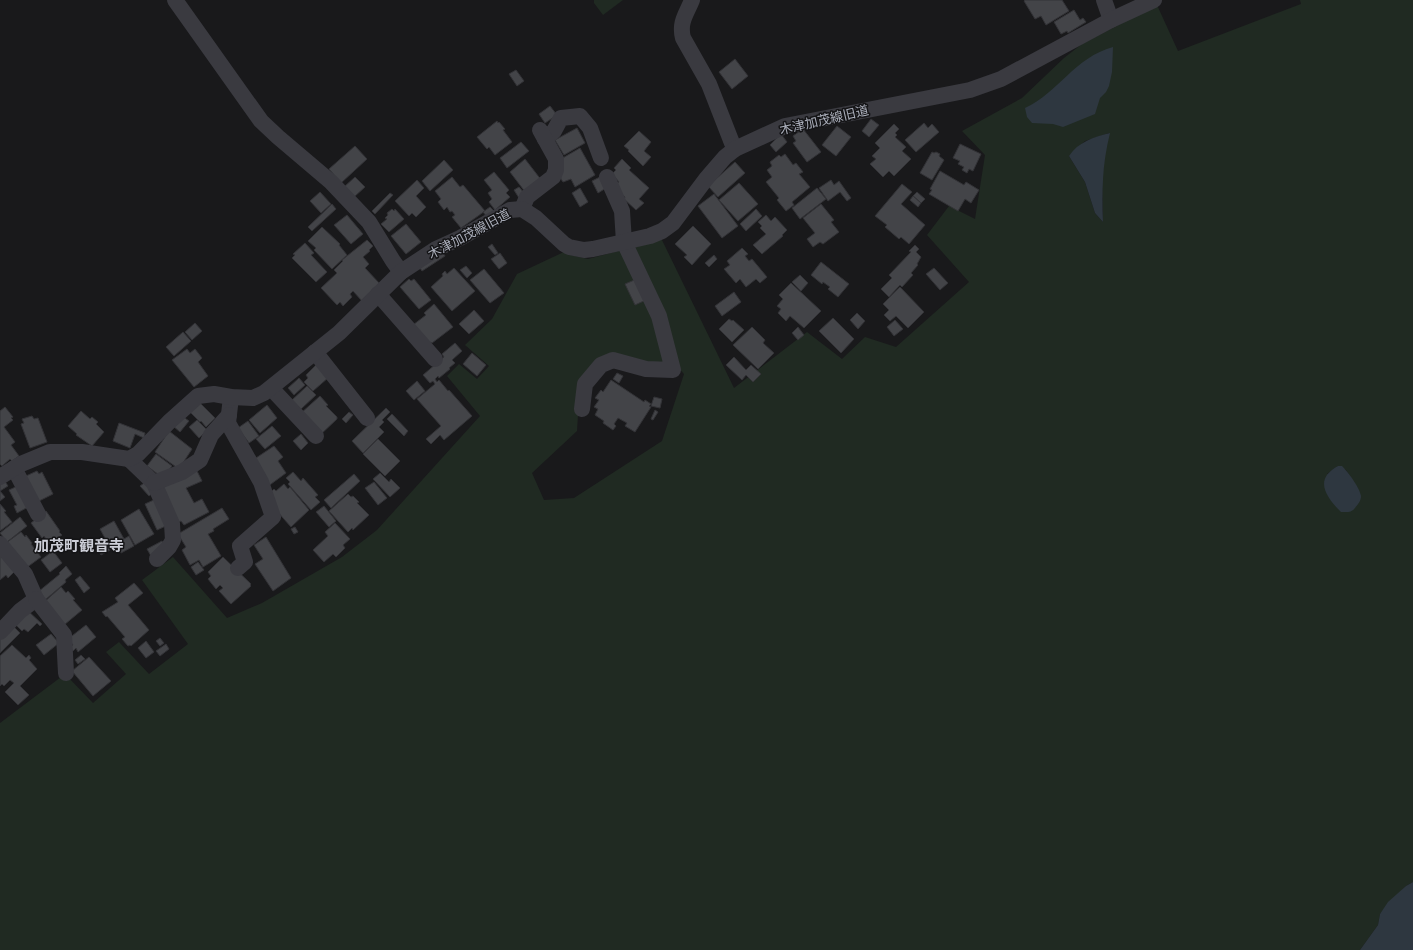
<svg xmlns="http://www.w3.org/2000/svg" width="1413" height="950" font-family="Poppins,'Noto Sans JP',sans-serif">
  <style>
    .green { fill: #202a22; fill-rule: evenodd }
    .water { fill: #2e3740 }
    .building { fill: #434448; stroke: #333337 }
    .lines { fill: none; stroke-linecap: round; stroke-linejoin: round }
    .minor { stroke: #3a3a40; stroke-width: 16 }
    .labels { text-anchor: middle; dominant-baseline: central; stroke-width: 3; stroke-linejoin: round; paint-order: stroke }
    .street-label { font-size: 13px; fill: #abafbb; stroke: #141416 }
    .quarter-label { font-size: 15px; font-weight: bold; fill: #ccced7; stroke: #141416 }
  </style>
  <rect width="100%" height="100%" fill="#19191b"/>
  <g class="green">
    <path d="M594 0H623L603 15 594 3Z"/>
    <path d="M1300 0H1413V882L1406 886 1380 914 1378 925 1360 950H0V723L65 674 93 703 126 674 106 652 119 642 149 674 188 644 142 580 173 557 227 618 262 603 342 557 377 530 480 416 447 376 459 364 477 379 489 366 465 345 492 319 517 274 566 251 571 255 588 259 645 244 660 236 734 388 807 332 842 359 865 337 896 347 969 282 927 235 949 206 975 219 985 155 962 131 1022 98 1064 58 1082 44 1157 5 1178 51 1301 4ZM1109 133 1105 153 1102 181 1103 222 1095 213 1085 182 1069 156 1085 141ZM615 356 645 365 677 366 684 374 662 441 574 498 544 500 532 473 577 431 580 383ZM1338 466 1346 470 1351 478 1327 474Z"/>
  </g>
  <g class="water">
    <path d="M1113 47 1112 72 1109 86 1106 92 1100 98 1095 114 1063 127 1053 124 1032 123 1027 117 1025 108C1058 93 1075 57 1113 47Z"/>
    <path d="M1110 133C1102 165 1102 190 1103 222L1095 213 1085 182 1069 156C1078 142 1094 137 1110 133Z"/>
    <path d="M1338 466H1342C1348 472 1360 488 1361 496 1361 501 1358 504 1355 508 1351 513 1347 512 1341 512 1325 496 1314 479 1338 466Z"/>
    <path d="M1413 882V950H1360L1378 925 1380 914 1388 902 1406 886Z"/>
  </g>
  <g class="building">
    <path d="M1025 0H1062L1069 11 1046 25 1041 16 1035 19 1024 1Z"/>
    <path d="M1074 10 1080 20 1083 18 1086 22 1068 33 1067 31 1061 34 1054 22Z"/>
    <path d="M735 59 748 76 732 89 719 72Z"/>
    <path d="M516 70 524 81 517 86 509 74Z"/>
    <path d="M550 106 557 115 545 123 539 114Z"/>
    <path d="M871 119 879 125 869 137 862 131Z"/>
    <path d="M497 121 498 123 499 122 505 129 503 130 512 142 495 155 489 147 487 149 477 137Z"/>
    <path d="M924 123 928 128 932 124 939 132 916 152 905 140Z"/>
    <path d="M894 124 899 129 895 133 897 135 895 137 906 147 902 151 911 159 894 176 889 171 883 177 870 164 876 159 872 156 880 148 875 143Z"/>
    <path d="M837 126 851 137 836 156 822 145Z"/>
    <path d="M577 128 585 143 564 155 555 140Z"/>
    <path d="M803 129 821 152 807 162 793 143 796 141 793 136Z"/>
    <path d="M639 131 651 142 644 151 651 157 643 166 628 151 629 150 624 146Z"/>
    <path d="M781 134 787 142 776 152 770 145Z"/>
    <path d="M521 142 529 151 507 168 500 158Z"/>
    <path d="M960 144 981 154 973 171 969 169 967 173 962 170 964 167 958 164 960 161 953 158Z"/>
    <path d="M355 146 367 159 341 183 329 169Z"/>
    <path d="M580 148 595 175 575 187 571 179 563 182 561 179 560 174 561 159Z"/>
    <path d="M932 152 934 153 936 152 940 154 939 156 944 160 932 180 920 173Z"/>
    <path d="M785 154 793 165 796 163 803 172 799 174 810 187 792 202 794 205 786 211 777 200 779 198 766 182 772 177 767 170 772 166 770 162 779 155 781 157Z"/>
    <path d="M525 159 542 181 526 193 510 172Z"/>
    <path d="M622 159 631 168 629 170 649 188 639 199 644 203 636 210 624 199 625 197 614 187 619 182 612 174 616 170 614 168Z"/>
    <path d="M444 160 453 170 430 191 422 181Z"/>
    <path d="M735 162 745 173 718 197 708 186Z"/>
    <path d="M940 171 964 185 966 182 979 190 971 203 965 199 958 211 929 194 932 190 930 189Z"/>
    <path d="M494 172 509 190 506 193 510 197 495 210 489 202 492 199 488 193 492 190 484 180Z"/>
    <path d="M355 177 365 187 354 197 344 187Z"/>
    <path d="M452 177 460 187 463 185 485 211 461 228 452 217 455 215 452 211 450 212 447 207 444 210 438 202 441 199 435 191Z"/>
    <path d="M600 177 606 188 598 193 592 181Z"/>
    <path d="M417 180 424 188 416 196 426 207 416 217 412 213 409 216 395 201Z"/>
    <path d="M831 180 834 185 839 181 851 198 847 201 840 192 828 201 819 188Z"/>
    <path d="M739 183 758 204 738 221 719 200Z"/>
    <path d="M902 184 912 192 901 204 925 225 909 244 901 237 899 239 885 227 887 225 875 216Z"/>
    <path d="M519 187 525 194 519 198 514 190Z"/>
    <path d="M580 188 588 202 580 207 572 193Z"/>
    <path d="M817 188 826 199 800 219 792 208Z"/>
    <path d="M320 192 331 204 321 213 310 201Z"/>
    <path d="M917 192 925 199 921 203 913 196Z"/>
    <path d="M390 193 393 195 375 214 372 211Z"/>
    <path d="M714 194 738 226 722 238 698 206Z"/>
    <path d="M913 196 921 203 918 207 910 200Z"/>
    <path d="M332 204 336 209 312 231 308 227Z"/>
    <path d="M821 204 834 220 831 222 839 232 823 244 820 242 813 247 807 239 815 233 803 218Z"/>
    <path d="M490 207 494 211 487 217 483 212Z"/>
    <path d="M392 209 394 211 395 209 404 219 389 232 381 224 387 219 385 218 388 215 387 213Z"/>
    <path d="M756 209 762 216 746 231 740 224Z"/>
    <path d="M347 215 363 234 351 244 334 225Z"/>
    <path d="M766 215 771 221 775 217 787 230 782 235 783 236 762 254 753 245 766 234 760 228 762 226 758 222Z"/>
    <path d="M406 224 421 242 406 254 391 236Z"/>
    <path d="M693 226 711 244 692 265 684 257 687 255 675 244Z"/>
    <path d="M322 227 340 244 339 245 347 255 332 269 314 250 316 248 308 241Z"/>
    <path d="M367 240 373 246 369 250 370 251 363 257 369 264 365 268 380 284 362 301 353 291 350 294 352 297 343 306 340 302 337 305 321 288 337 273 334 270 343 261 342 260Z"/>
    <path d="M305 243 314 253 311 255 327 272 316 282 292 258 295 255 293 254Z"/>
    <path d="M492 244 498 253 495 255 488 247Z"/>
    <path d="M915 245 919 249 916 252 921 257 917 264 918 265 911 273 913 275 902 287 900 285 889 297 881 289 892 278 889 275 911 252 909 251Z"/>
    <path d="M742 248 748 254 745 256 749 261 752 259 767 277 760 283 756 279 746 287 740 279 736 283 724 269 730 265 727 261Z"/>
    <path d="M442 250 445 256 422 271 418 265Z"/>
    <path d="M500 253 507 263 499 269 491 259Z"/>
    <path d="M714 255 717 259 709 267 705 263Z"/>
    <path d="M821 262 849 284 838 297 828 289 830 287 823 282 822 284 811 275Z"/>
    <path d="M466 266 472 273 467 278 460 270Z"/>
    <path d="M454 268 475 291 452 311 431 287 443 276 442 274 445 271 447 274Z"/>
    <path d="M934 268 948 283 940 290 926 274Z"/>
    <path d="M484 269 504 293 490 303 470 280Z"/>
    <path d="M800 275 808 283 801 291 792 282Z"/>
    <path d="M639 278 648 299 635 305 625 284Z"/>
    <path d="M409 279 411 281 414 279 431 300 419 309 400 287Z"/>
    <path d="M791 283 821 311 804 328 790 316 786 321 778 313 781 309 777 306 783 299 779 295Z"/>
    <path d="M900 287 924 312 908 328 896 316 890 321 884 315 889 310 883 304Z"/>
    <path d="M734 292 741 302 722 316 715 306Z"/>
    <path d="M434 304 453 327 432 343 431 342 428 344 413 325 426 315 424 313Z"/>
    <path d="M474 310 484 321 469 334 459 324Z"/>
    <path d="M857 313 865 321 858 329 850 320Z"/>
    <path d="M833 318 854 339 841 353 819 331Z"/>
    <path d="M729 319 732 321 733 320 744 330 732 342 719 329Z"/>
    <path d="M895 320 903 329 894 336 887 327Z"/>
    <path d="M195 323 202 331 192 340 185 332Z"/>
    <path d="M752 327 765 340 763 343 774 353 758 369 733 345Z"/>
    <path d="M798 327 804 335 798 340 792 333Z"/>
    <path d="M183 332 191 341 174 356 166 347Z"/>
    <path d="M455 343 462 351 452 360 455 363 449 368 450 369 439 378 438 376 435 379 437 382 439 380 448 391 449 390 472 416 444 440 440 435 431 444 426 439 441 426 417 399 435 384 433 381 430 383 423 375 444 357 442 354Z"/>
    <path d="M187 349 190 353 195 349 202 358 198 362 208 376 194 387 172 360Z"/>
    <path d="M472 353 486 365 477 376 463 364Z"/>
    <path d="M734 357 746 370 751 365 761 374 753 382 746 375 742 380 726 365Z"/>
    <path d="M317 364 329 377 313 391 304 382 308 378 306 375Z"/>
    <path d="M617 373 623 376 619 383 613 379Z"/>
    <path d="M299 378 305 385 294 395 288 388Z"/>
    <path d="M611 380 644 402 645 400 651 404 649 406 651 407 635 432 625 426 627 423 618 418 614 424 616 426 613 430 603 423 604 421 595 415 598 409 594 407 599 400 595 398 601 390 603 392Z"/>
    <path d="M417 381 425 391 414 400 406 391Z"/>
    <path d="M307 386 316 395 301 409 292 400Z"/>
    <path d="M320 396 328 405 326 406 337 417V419L319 436 300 414Z"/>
    <path d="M654 397 662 399 660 408 651 406Z"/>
    <path d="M199 402 215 418 206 427 201 421 200 422 189 411Z"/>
    <path d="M267 405 277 418 260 433 249 420Z"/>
    <path d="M5 407 13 417 11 418 13 420 4 427 15 442 11 445 19 456 12 461 10 459 2 466 0 464V411Z"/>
    <path d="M386 408 390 412 382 420 384 422 379 427 384 432 363 453 352 441Z"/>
    <path d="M655 410 658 412 653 420 651 419Z"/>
    <path d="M81 411 90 419 92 417 98 422 96 424 104 432 92 446 76 435 77 434 68 426Z"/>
    <path d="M349 412 353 415 346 423 342 419Z"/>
    <path d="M392 414 408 431 404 436 387 419Z"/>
    <path d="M32 416 34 419 38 418 47 442 30 448 21 424 24 423 22 419Z"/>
    <path d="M182 416 189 421 180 432 173 426Z"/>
    <path d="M197 420 207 430 199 438 189 427Z"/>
    <path d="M248 421 259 436 249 443 238 428Z"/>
    <path d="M119 423 145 433 144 438 135 434 130 448 113 441Z"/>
    <path d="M272 426 281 436 265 449 256 439Z"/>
    <path d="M169 431 192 449 179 469 155 452Z"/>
    <path d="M301 434 308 443 301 450 293 441Z"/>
    <path d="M378 439 400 461 385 476 363 454Z"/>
    <path d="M274 446 283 457 278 461 286 473 267 487 253 460Z"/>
    <path d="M156 454 172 466 166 474 159 475 147 466Z"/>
    <path d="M196 469 202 481 186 488 194 503 202 499 209 512 184 525 181 521 175 524 160 487Z"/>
    <path d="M37 471 39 474 42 472 53 494 37 502 26 476Z"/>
    <path d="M293 472 301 481 303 478 318 495 315 497 320 502 311 510 288 484 290 482 286 478Z"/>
    <path d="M380 473 389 482 391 479 400 488 390 497 373 479Z"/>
    <path d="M354 474 360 481 331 508 324 500Z"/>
    <path d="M4 480 8 486 0 491 5 497 0 501V483Z"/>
    <path d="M147 481 154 492 149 496 140 486Z"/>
    <path d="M374 482 387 498 378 505 365 488Z"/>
    <path d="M284 484 288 489 290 487 309 510 291 527 268 501V495L274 489 276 491Z"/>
    <path d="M20 485 30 506 17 513 14 506 17 505 9 490Z"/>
    <path d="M348 494 351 497 353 496 359 502 357 503 369 515 353 530 352 528 348 532 329 511Z"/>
    <path d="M156 499 168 525 157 530 145 504Z"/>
    <path d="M0 504 6 511 4 512 12 522 0 531Z"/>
    <path d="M324 506 336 521 329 527 316 512Z"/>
    <path d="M222 508 229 519 213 529 214 531 208 534 221 556 203 567 199 560 190 565 182 550 186 547 178 534Z"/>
    <path d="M139 509 154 534 135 545 121 520Z"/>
    <path d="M46 511 60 531 59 532 62 535 49 544 44 536 42 538 31 523Z"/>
    <path d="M20 517 27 526 7 542 0 533Z"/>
    <path d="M114 521 124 539 129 536 134 546 121 553 116 544 110 547 100 529Z"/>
    <path d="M335 523 350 539 343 545 345 548 336 557 333 554 324 562 313 550 328 536 325 532Z"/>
    <path d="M295 527 298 532 294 534 291 529Z"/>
    <path d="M21 532 25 537 26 535 32 543 31 544 41 557 26 568 6 543Z"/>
    <path d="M266 537 291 578 273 591 255 564 263 559 254 545Z"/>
    <path d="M103 538 110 550 101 555 94 543Z"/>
    <path d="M162 541 166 547 151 556 147 549Z"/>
    <path d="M53 551 62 563 50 572 41 560Z"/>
    <path d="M0 553 14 572 8 578 6 575 0 580Z"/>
    <path d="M223 557 251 584 250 585 251 586 231 604 219 591 223 588 220 585 216 589 208 579 211 576 208 572Z"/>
    <path d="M198 562 204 570 196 575 191 567Z"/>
    <path d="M66 566 72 574 65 580 66 582 45 600 38 592 60 574 59 573Z"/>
    <path d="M80 576 90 588 84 593 75 580Z"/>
    <path d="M134 583 143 593 128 605 149 630 131 646 130 645 128 646 122 639 125 637 107 616 106 617 102 612 118 602 115 598Z"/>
    <path d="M61 587 66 593 68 591 75 599 73 600 82 610 64 625 43 603Z"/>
    <path d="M26 609 42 624 40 626 37 623 28 632 24 629 22 631 13 622Z"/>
    <path d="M11 624 20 633 0 653V635Z"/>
    <path d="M86 625 96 637 78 652 76 648 73 651 70 647 73 645 68 639Z"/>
    <path d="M51 634 59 643 44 655 36 645Z"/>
    <path d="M160 638 164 643 160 646 156 641Z"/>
    <path d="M146 641 154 652 146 658 138 648Z"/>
    <path d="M166 644 169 649 160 656 156 651Z"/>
    <path d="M12 645 26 658 29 655 31 658 29 660 37 669 20 686 29 695 18 705 5 692 14 683 10 680 4 686 2 684 0 686V656Z"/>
    <path d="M81 655 85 659 78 664 75 660Z"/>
    <path d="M89 657 111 681 93 696 72 671Z"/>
  </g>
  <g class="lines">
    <g class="minor">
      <path d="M175 0 261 121 278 137 331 182 369 222 393 261 401 272"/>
      <path d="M692 0C686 15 679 22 683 38L709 84 732 143 735 149"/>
      <path d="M1104 0 1111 20"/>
      <path d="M545 139 554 131 561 118 580 116 590 128 601 158"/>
      <path d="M522 209 527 197 553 177 556 170V159L540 130"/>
      <path d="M378 294 435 359"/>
      <path d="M315 352 367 418"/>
      <path d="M271 388 316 436"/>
      <path d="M231 397 228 423 261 482 273 517 240 546 245 562 238 568"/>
      <path d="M582 409 585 384 601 365 613 360 646 369 673 370 659 316 624 242 622 211 607 177"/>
      <path d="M129 459 154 483 172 524 173 540 169 547 157 559"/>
      <path d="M14 468 38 514"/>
      <path d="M0 477 21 464 50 452H82L129 459 138 454 169 422 198 396 214 394 231 397 253 398 264 393 339 333 401 272 436 249 460 238 510 210 522 209 536 218 564 244 569 247 584 250 593 249 650 236 662 231 673 223 706 179 725 157 735 149 785 126 970 90 1001 79 1111 20 1154 0"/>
      <path d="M154 483 182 472 200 460 211 435 229 415"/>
      <path d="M0 544 25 574 36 599 20 611 0 632"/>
      <path d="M36 599 64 635 66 673"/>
    </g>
  </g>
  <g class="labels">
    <g class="street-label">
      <text transform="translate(824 120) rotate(-13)">木津加茂線旧道</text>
      <text transform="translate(469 234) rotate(-28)">木津加茂線旧道</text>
    </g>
    <g class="quarter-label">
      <text x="79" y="545">加茂町観音寺</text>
    </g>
  </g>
</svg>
